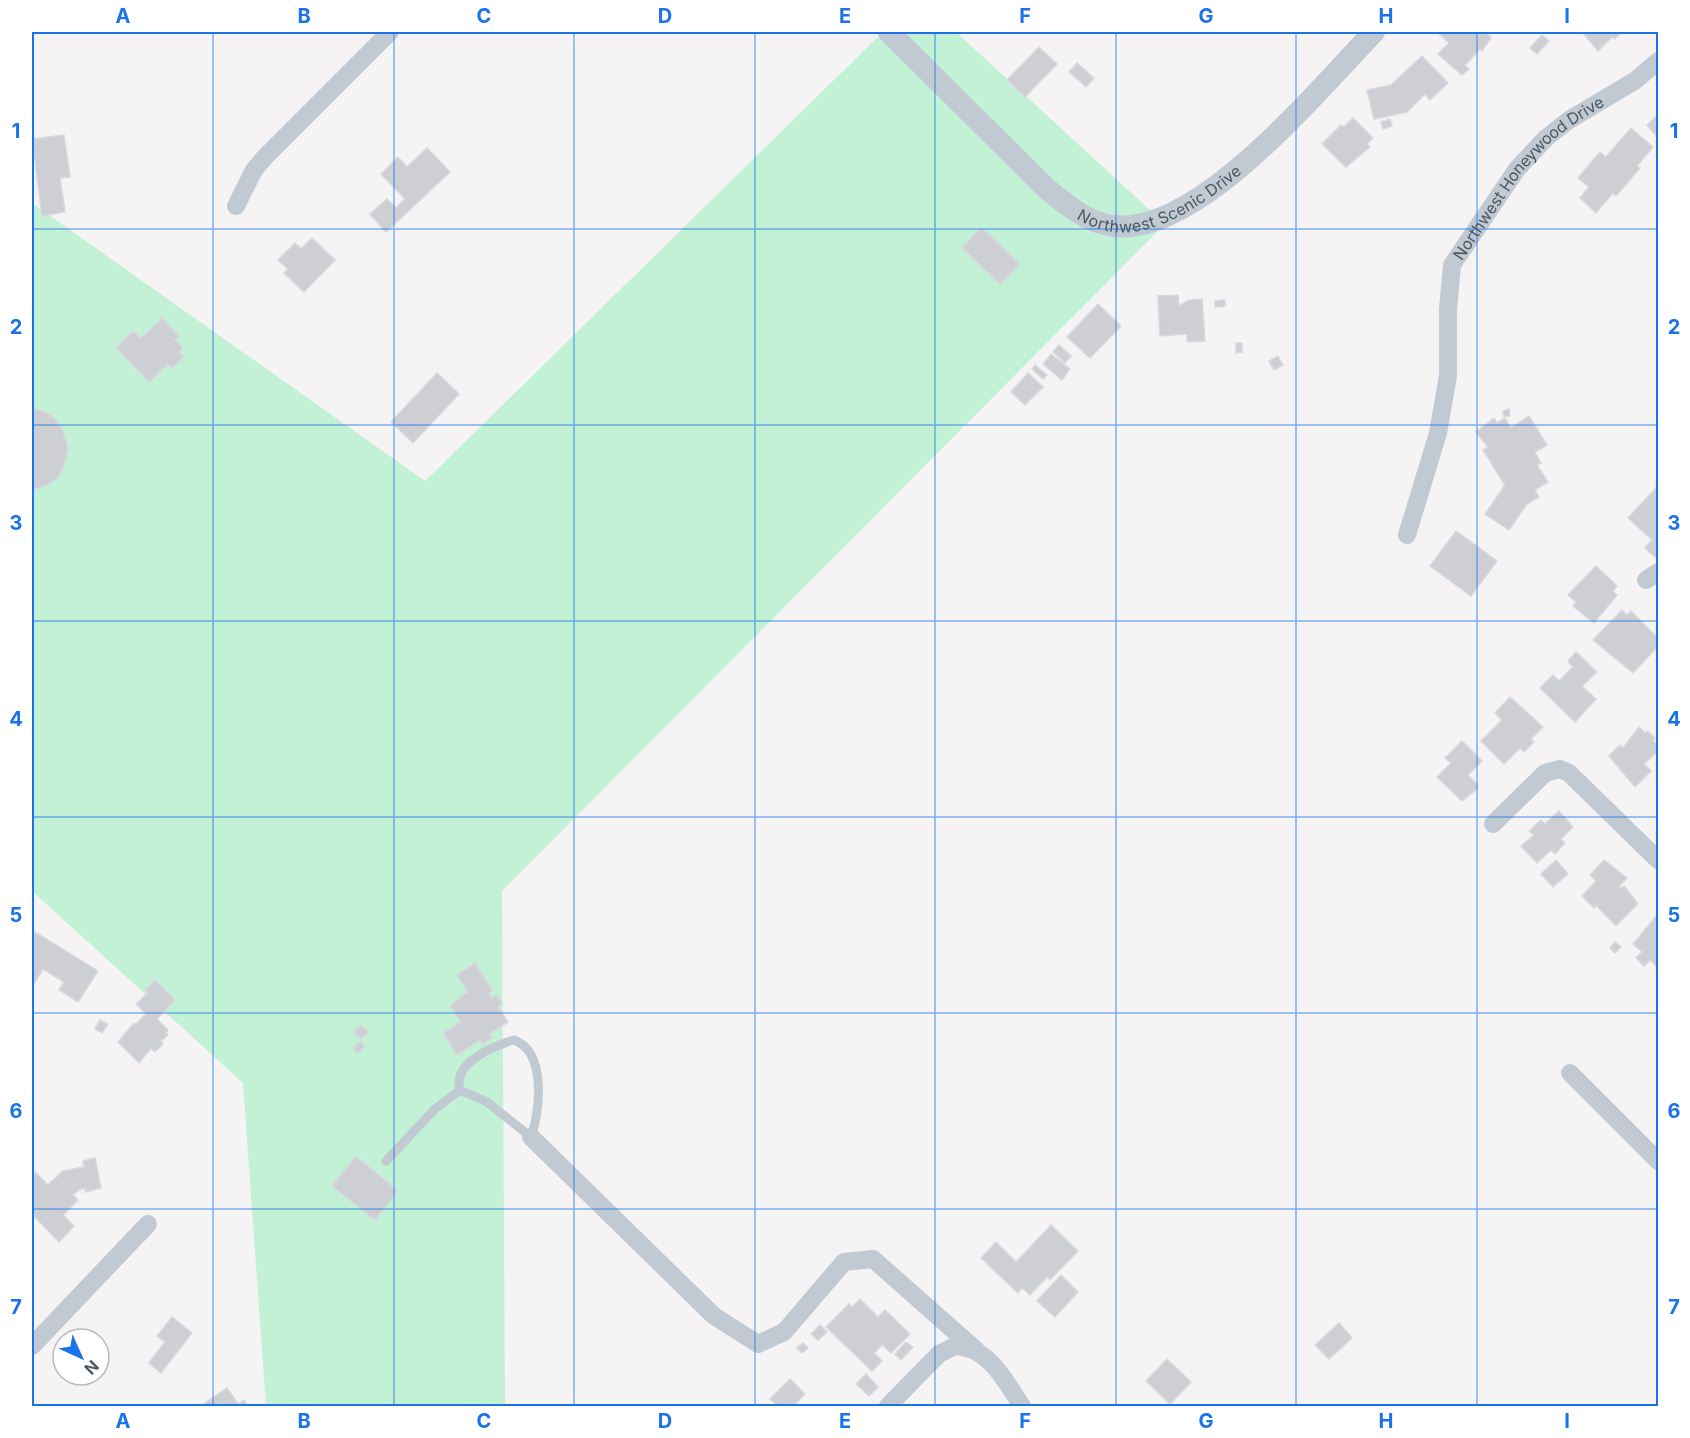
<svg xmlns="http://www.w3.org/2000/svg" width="1690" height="1438" font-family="Inter,sans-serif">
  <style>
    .green { fill: #c3f1d5 }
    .building { fill: #cdcfd5; stroke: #d7d9de; stroke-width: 1.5 }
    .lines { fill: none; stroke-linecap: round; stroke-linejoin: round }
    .service { stroke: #c1cad2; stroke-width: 9 }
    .minor { stroke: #c1cad2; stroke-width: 18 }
    .tertiary { stroke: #c1cad2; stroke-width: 22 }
    .grid { fill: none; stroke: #1a73e8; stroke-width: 1.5; stroke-opacity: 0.55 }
    .labels { text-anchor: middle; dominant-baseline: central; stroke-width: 4.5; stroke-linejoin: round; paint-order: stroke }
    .street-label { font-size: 16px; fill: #4a5661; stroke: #fff }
    .neatline { fill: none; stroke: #1a73e8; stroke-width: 2 }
    .grid-label { font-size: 20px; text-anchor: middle; font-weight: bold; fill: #1a73e8 }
  </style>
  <rect width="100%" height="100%" fill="#f5f3f3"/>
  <path class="green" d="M883 32H956L1165 224 502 891 505 1406H266L243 1083 32 891V203L425 481Z"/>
  <g class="building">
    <path d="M1440 32H1476L1479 35 1485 32 1491 38 1482 51 1480 49 1465 65 1469 69 1462 75 1438 54 1449 43 1438 33Z"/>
    <path d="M1582 32H1622L1615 39 1612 37 1598 51Z"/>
    <path d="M1542 35 1549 41 1537 54 1530 48Z"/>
    <path d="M1039 47 1057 64 1025 97 1007 80Z"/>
    <path d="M1422 56 1448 83 1430 100 1425 94 1407 112 1374 119 1367 90 1391 85Z"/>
    <path d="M1077 63 1094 78 1086 87 1069 72Z"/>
    <path d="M1658 115V138L1647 125Z"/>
    <path d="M1353 118 1373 138 1367 144 1370 147 1346 167 1322 144 1341 125 1344 127Z"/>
    <path d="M1390 119 1392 126 1383 129 1381 122Z"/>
    <path d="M1631 128 1653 147 1637 166 1640 168 1616 196 1613 193 1596 213 1580 198 1589 187 1578 178 1600 152 1606 157Z"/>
    <path d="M64 135 70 177 60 178 65 212 42 216 32 139Z"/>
    <path d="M427 148 450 172 386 232 370 214 387 199 396 208 405 199 381 174 398 157 407 167Z"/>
    <path d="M32 205 33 248H32Z"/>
    <path d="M981 227 1020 264 1000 284 962 248Z"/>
    <path d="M312 238 335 260 304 292 284 273 288 269 278 260 295 243 301 249Z"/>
    <path d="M1178 295 1179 306 1189 300 1202 299 1205 341 1187 342V334L1160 336 1158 296Z"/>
    <path d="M1225 300V306L1215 307V301Z"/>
    <path d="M1098 304 1121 326 1090 358 1067 337Z"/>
    <path d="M162 318 179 336 175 340 183 348 179 352 184 357 172 368 168 364 149 382 116 348 133 331 141 338Z"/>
    <path d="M1236 343H1242V352L1236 353Z"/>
    <path d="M1059 345 1071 356 1065 363 1053 352Z"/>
    <path d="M1051 354 1070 369 1062 380 1043 364Z"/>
    <path d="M1278 356 1283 365 1274 370 1269 361Z"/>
    <path d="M1035 365 1047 375 1043 379 1032 369Z"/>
    <path d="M437 373 459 394 413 443 391 422Z"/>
    <path d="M1028 373 1043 387 1025 405 1011 392Z"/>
    <path d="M32 408 47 413 55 419 62 428 68 448 63 469 57 478 48 485 32 490Z"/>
    <path d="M1509 409 1510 416 1504 417 1503 411Z"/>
    <path d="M1529 416 1547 445 1535 452 1541 463 1537 465 1548 482 1535 490 1539 497 1527 504 1509 530 1485 514 1505 485 1483 450 1488 447 1476 432 1494 418 1497 423 1505 418 1511 428Z"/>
    <path d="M1658 486V553L1655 557 1645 548 1652 540 1628 518Z"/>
    <path d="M1456 531 1497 561 1471 596 1430 566Z"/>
    <path d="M1596 566 1617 586 1613 591 1617 595 1594 623 1573 606 1576 602 1568 595Z"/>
    <path d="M1622 610 1627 615 1631 611 1658 638V646L1633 673 1593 640Z"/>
    <path d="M1576 652 1597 672 1582 686 1596 699 1575 722 1540 688 1553 675 1559 681 1573 667 1568 661Z"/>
    <path d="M1510 697 1543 727 1531 739 1534 742 1524 752 1520 748 1504 764 1481 741 1502 720 1495 713Z"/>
    <path d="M1639 727 1645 733 1648 731 1655 738 1653 741 1657 744 1658 742V751L1644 764 1651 771 1635 787 1609 756 1620 745 1623 748Z"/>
    <path d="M1462 741 1482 761 1468 775 1478 785 1477 789 1462 801 1437 777 1451 763 1445 758Z"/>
    <path d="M1559 811 1573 827 1561 839 1565 843 1555 854 1551 850 1537 863 1521 846 1534 835 1529 831 1541 820 1545 824Z"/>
    <path d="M1556 860 1568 874 1553 887 1541 874Z"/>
    <path d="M1604 860 1627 878 1619 886 1621 888 1624 886 1638 904 1616 926 1596 905 1594 908 1582 896 1596 881 1590 875Z"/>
    <path d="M1658 914V968L1650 960 1644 966 1636 958 1642 952 1633 944Z"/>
    <path d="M35 932 98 971 78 1002 59 990 64 982 43 969 32 987V937Z"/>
    <path d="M1615 942 1621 947 1615 953 1610 948Z"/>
    <path d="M475 963 493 991 489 993 492 998 497 995 502 1004 498 1007 508 1022 489 1034 492 1038 483 1044 480 1040 457 1055 443 1033 461 1022 450 1006 467 992 469 994 457 975Z"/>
    <path d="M155 980 175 1000 157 1019 168 1030 166 1033 168 1035 161 1041 163 1044 155 1052 151 1048 139 1063 118 1042 134 1023 136 1024 146 1014 136 1004 148 993 145 990Z"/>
    <path d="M100 1020 108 1024 102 1033 95 1029Z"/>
    <path d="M361 1025 368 1032 361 1039 354 1032Z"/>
    <path d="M360 1042 365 1046 358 1053 353 1048Z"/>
    <path d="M356 1156 398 1191 375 1220 332 1186Z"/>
    <path d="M95 1158 101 1188 85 1192V1188L79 1190 73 1195 78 1200 63 1215 74 1226 59 1242 32 1214V1176L35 1172 48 1185 63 1171 84 1167 83 1161Z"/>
    <path d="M1051 1225 1078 1251 1050 1280 1047 1277 1030 1295 1022 1288 1018 1293 981 1258 996 1242 1016 1262Z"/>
    <path d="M1061 1275 1078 1292 1055 1317 1037 1301Z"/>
    <path d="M860 1299 878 1317 885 1310 910 1334 891 1353 882 1345 874 1353 882 1361 872 1371 826 1327 849 1304 852 1307Z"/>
    <path d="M172 1317 192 1333 161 1373 149 1363 165 1342 157 1336Z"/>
    <path d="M1339 1323 1352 1338 1329 1359 1315 1345Z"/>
    <path d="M820 1325 827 1332 818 1340 811 1334Z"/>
    <path d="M906 1342 913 1347 901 1360 895 1354Z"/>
    <path d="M803 1343 808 1348 802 1353 797 1348Z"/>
    <path d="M1167 1359 1191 1382 1170 1404 1146 1381Z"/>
    <path d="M866 1374 878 1387 869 1396 856 1384Z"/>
    <path d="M790 1379 805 1394 793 1406H778L770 1399Z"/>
    <path d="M227 1388 238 1404 244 1400 248 1406H201Z"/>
  </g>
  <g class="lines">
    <g class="service">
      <path d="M514 1040C547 1052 540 1112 531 1137L487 1102 460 1090C452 1063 493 1046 514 1040Z"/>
      <path d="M386 1161 434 1110 460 1090"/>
    </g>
    <g class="minor">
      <path d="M236 206 254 170 265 157 390 32"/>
      <path id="s1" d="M1407 535 1438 433 1448 376V309L1452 265 1517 169 1546 138 1569 120 1636 80 1658 61"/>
      <path d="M1646 580 1658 572"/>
      <path d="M1493 824 1545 773 1560 769 1569 773 1658 860"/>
      <path d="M1570 1073 1658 1161"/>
      <path d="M531 1137 714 1316 758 1344 784 1332 844 1262 873 1259 976 1350"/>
      <path d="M32 1346 148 1224"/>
      <path d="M888 1406 939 1354 955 1346C989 1347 1005 1381 1022 1406"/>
    </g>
    <path class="tertiary" id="s2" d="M889 32 1047 189C1067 205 1087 223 1114 226 1199 236 1319 88 1374 32"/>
  </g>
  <path class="grid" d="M213 32V1406M394 32V1406M574 32V1406M755 32V1406M935 32V1406M1116 32V1406M1296 32V1406M1477 32V1406M32 229H1658M32 425H1658M32 621H1658M32 817H1658M32 1013H1658M32 1209H1658"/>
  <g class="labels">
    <g class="street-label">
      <text stroke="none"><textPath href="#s1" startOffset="393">Northwest Honeywood Drive</textPath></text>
      <text stroke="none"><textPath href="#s2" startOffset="352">Northwest Scenic Drive</textPath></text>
    </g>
  </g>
  <rect width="1690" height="1438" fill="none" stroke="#ffffff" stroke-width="66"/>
  <g transform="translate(81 1357) rotate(135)"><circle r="28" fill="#ffffff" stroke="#b7bbc0" stroke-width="1.5"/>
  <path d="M0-4.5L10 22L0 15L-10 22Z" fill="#1a73e8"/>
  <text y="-9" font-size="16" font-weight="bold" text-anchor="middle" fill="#4a5661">N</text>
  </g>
  <rect x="33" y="33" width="1624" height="1372" class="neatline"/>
  <g class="grid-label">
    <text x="123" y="23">A</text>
    <text x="304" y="23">B</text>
    <text x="484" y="23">C</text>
    <text x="665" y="23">D</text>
    <text x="845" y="23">E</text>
    <text x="1025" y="23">F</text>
    <text x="1206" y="23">G</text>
    <text x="1386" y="23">H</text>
    <text x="1567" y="23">I</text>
    <text x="16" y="138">1</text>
    <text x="1674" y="138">1</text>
    <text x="16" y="334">2</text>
    <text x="1674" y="334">2</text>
    <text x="16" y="530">3</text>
    <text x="1674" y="530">3</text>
    <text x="16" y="726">4</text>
    <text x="1674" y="726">4</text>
    <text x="16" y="922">5</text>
    <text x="1674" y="922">5</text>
    <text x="16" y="1118">6</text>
    <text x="1674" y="1118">6</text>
    <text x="16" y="1314">7</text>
    <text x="1674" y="1314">7</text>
    <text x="123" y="1428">A</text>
    <text x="304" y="1428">B</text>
    <text x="484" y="1428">C</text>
    <text x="665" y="1428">D</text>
    <text x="845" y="1428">E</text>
    <text x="1025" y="1428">F</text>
    <text x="1206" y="1428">G</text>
    <text x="1386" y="1428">H</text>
    <text x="1567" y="1428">I</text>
  </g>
</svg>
